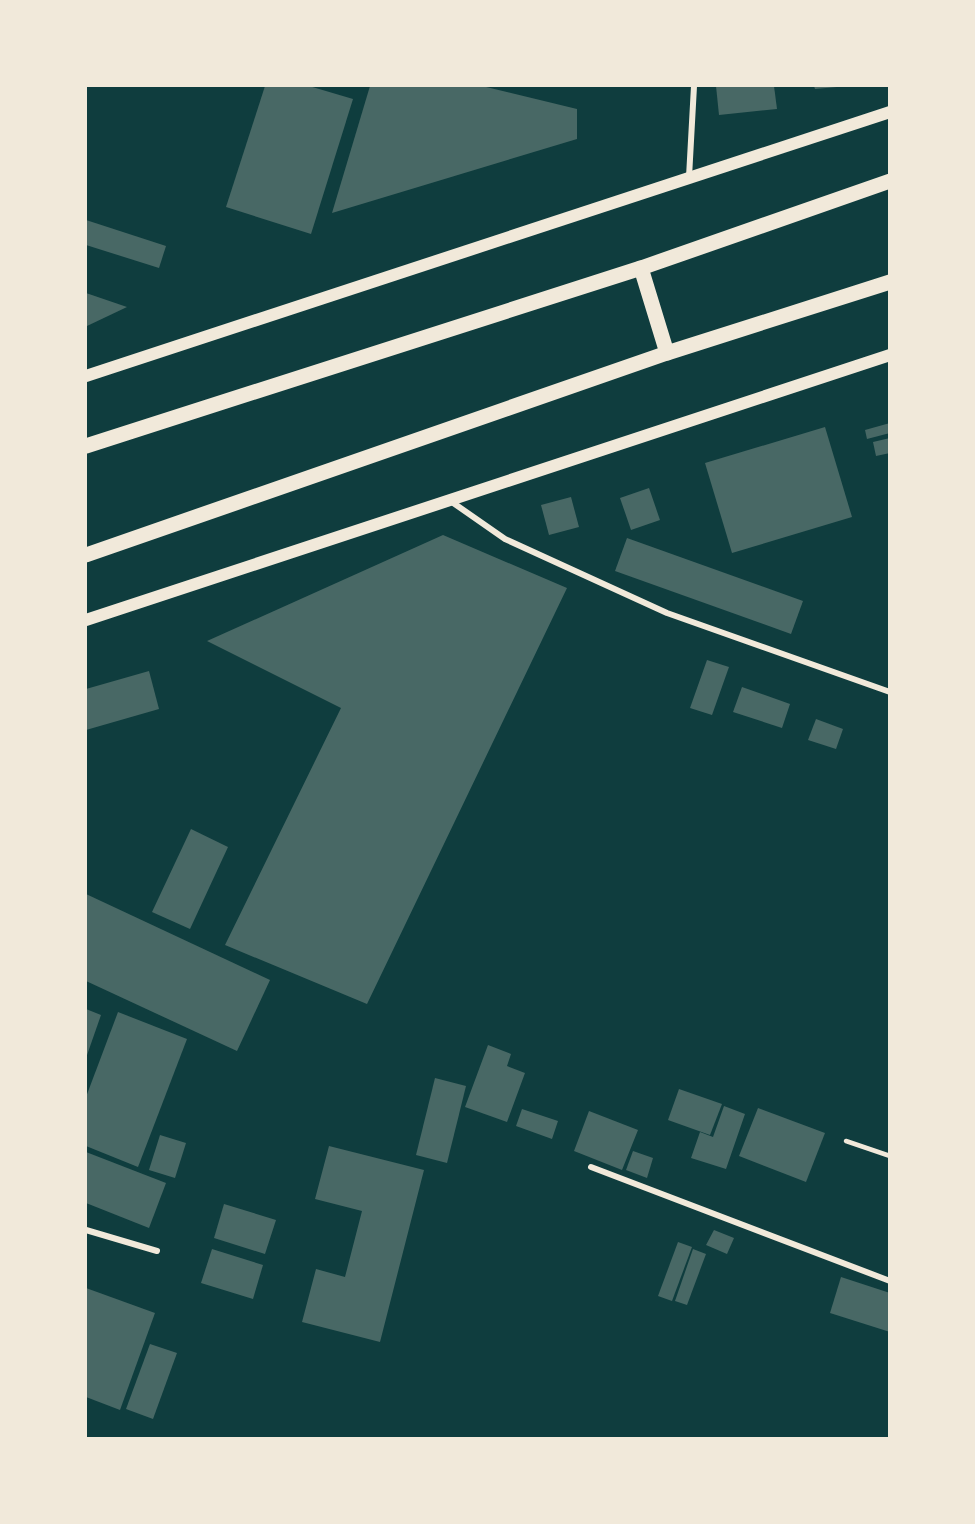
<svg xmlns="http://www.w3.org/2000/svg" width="975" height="1524" font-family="Rubik,sans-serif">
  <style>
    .building { fill: #486865 }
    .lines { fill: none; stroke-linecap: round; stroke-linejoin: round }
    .service { stroke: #f1e9da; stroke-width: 4.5 }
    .minor { stroke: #f1e9da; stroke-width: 6 }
    .secondary { stroke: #f1e9da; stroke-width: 12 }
    .primary { stroke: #f1e9da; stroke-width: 15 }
  </style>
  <rect width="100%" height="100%" fill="#0f3d3e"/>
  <g class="building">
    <path d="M265 86H309L353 99 311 234 226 207Z"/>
    <path d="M370 86H482L577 109V139L332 213Z"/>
    <path d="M716 86H774L777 109 719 115Z"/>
    <path d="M814 86H837V87L815 89Z"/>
    <path d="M86 220 166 246 159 268 86 245Z"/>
    <path d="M86 293 127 307 87 326Z"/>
    <path d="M890 423V433L867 439 865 430Z"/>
    <path d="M825 427 852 517 732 553 705 463Z"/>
    <path d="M890 438V453L876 456 873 442Z"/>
    <path d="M649 488 660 520 631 530 620 498Z"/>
    <path d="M571 497 579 527 549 535 541 505Z"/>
    <path d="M443 535 567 588 367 1004 225 945 341 708 207 641Z"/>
    <path d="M627 538 803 601 791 634 615 571Z"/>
    <path d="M707 660 729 667 712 715 690 708Z"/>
    <path d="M149 671 159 709 86 730V689Z"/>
    <path d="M742 687 790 704 782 728 733 712Z"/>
    <path d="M816 719 843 729 836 749 808 740Z"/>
    <path d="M191 829 228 847 190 929 152 912Z"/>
    <path d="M86 894 270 980 237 1051 86 981Z"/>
    <path d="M86 1009 101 1015 86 1058Z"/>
    <path d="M118 1012 187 1039 138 1167 86 1146V1097Z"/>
    <path d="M488 1045 511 1054 507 1066 525 1073 507 1122 465 1107Z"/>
    <path d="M435 1078 466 1086 447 1163 416 1155Z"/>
    <path d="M679 1089 722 1104 710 1135 668 1120Z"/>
    <path d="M724 1106 745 1114 726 1169 691 1158 700 1132 713 1137Z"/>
    <path d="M758 1108 825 1133 806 1182 739 1156Z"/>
    <path d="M522 1109 558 1121 552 1139 516 1126Z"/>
    <path d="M589 1111 638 1130 622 1170 574 1151Z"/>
    <path d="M160 1135 186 1143 175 1178 149 1170Z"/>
    <path d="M329 1146 424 1170 380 1342 302 1322 316 1269 345 1277 362 1211 315 1199Z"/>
    <path d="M633 1151 653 1158 647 1178 626 1170Z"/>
    <path d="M86 1152 166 1183 149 1228 86 1203Z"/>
    <path d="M224 1204 276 1220 265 1254 214 1238Z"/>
    <path d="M714 1230 734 1238 727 1254 706 1245Z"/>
    <path d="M678 1242 692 1247 672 1301 658 1296Z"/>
    <path d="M212 1249 263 1265 253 1299 201 1283Z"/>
    <path d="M693 1249 706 1254 687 1305 675 1301Z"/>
    <path d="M841 1277 890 1293V1332L830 1313Z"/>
    <path d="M86 1288 155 1313 120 1410 86 1397Z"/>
    <path d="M150 1344 177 1353 153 1419 126 1409Z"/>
  </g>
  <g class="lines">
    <path class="service" d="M846 1141 890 1156"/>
    <g class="minor">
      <path d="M689 177 694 86"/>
      <path d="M449 500 505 539 667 613 890 692"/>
      <path d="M591 1167 890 1281"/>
      <path d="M86 1230 157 1251"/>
    </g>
    <g class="secondary">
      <path d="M86 376 890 112"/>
      <path d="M86 620 890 355"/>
    </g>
    <g class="primary">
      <path d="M641 268 667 353"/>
      <path d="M86 446 641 268 890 181"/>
      <path d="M86 555 667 353 890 282"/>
    </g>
  </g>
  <rect width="975" height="1524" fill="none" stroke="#f1e9da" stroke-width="174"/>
</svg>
